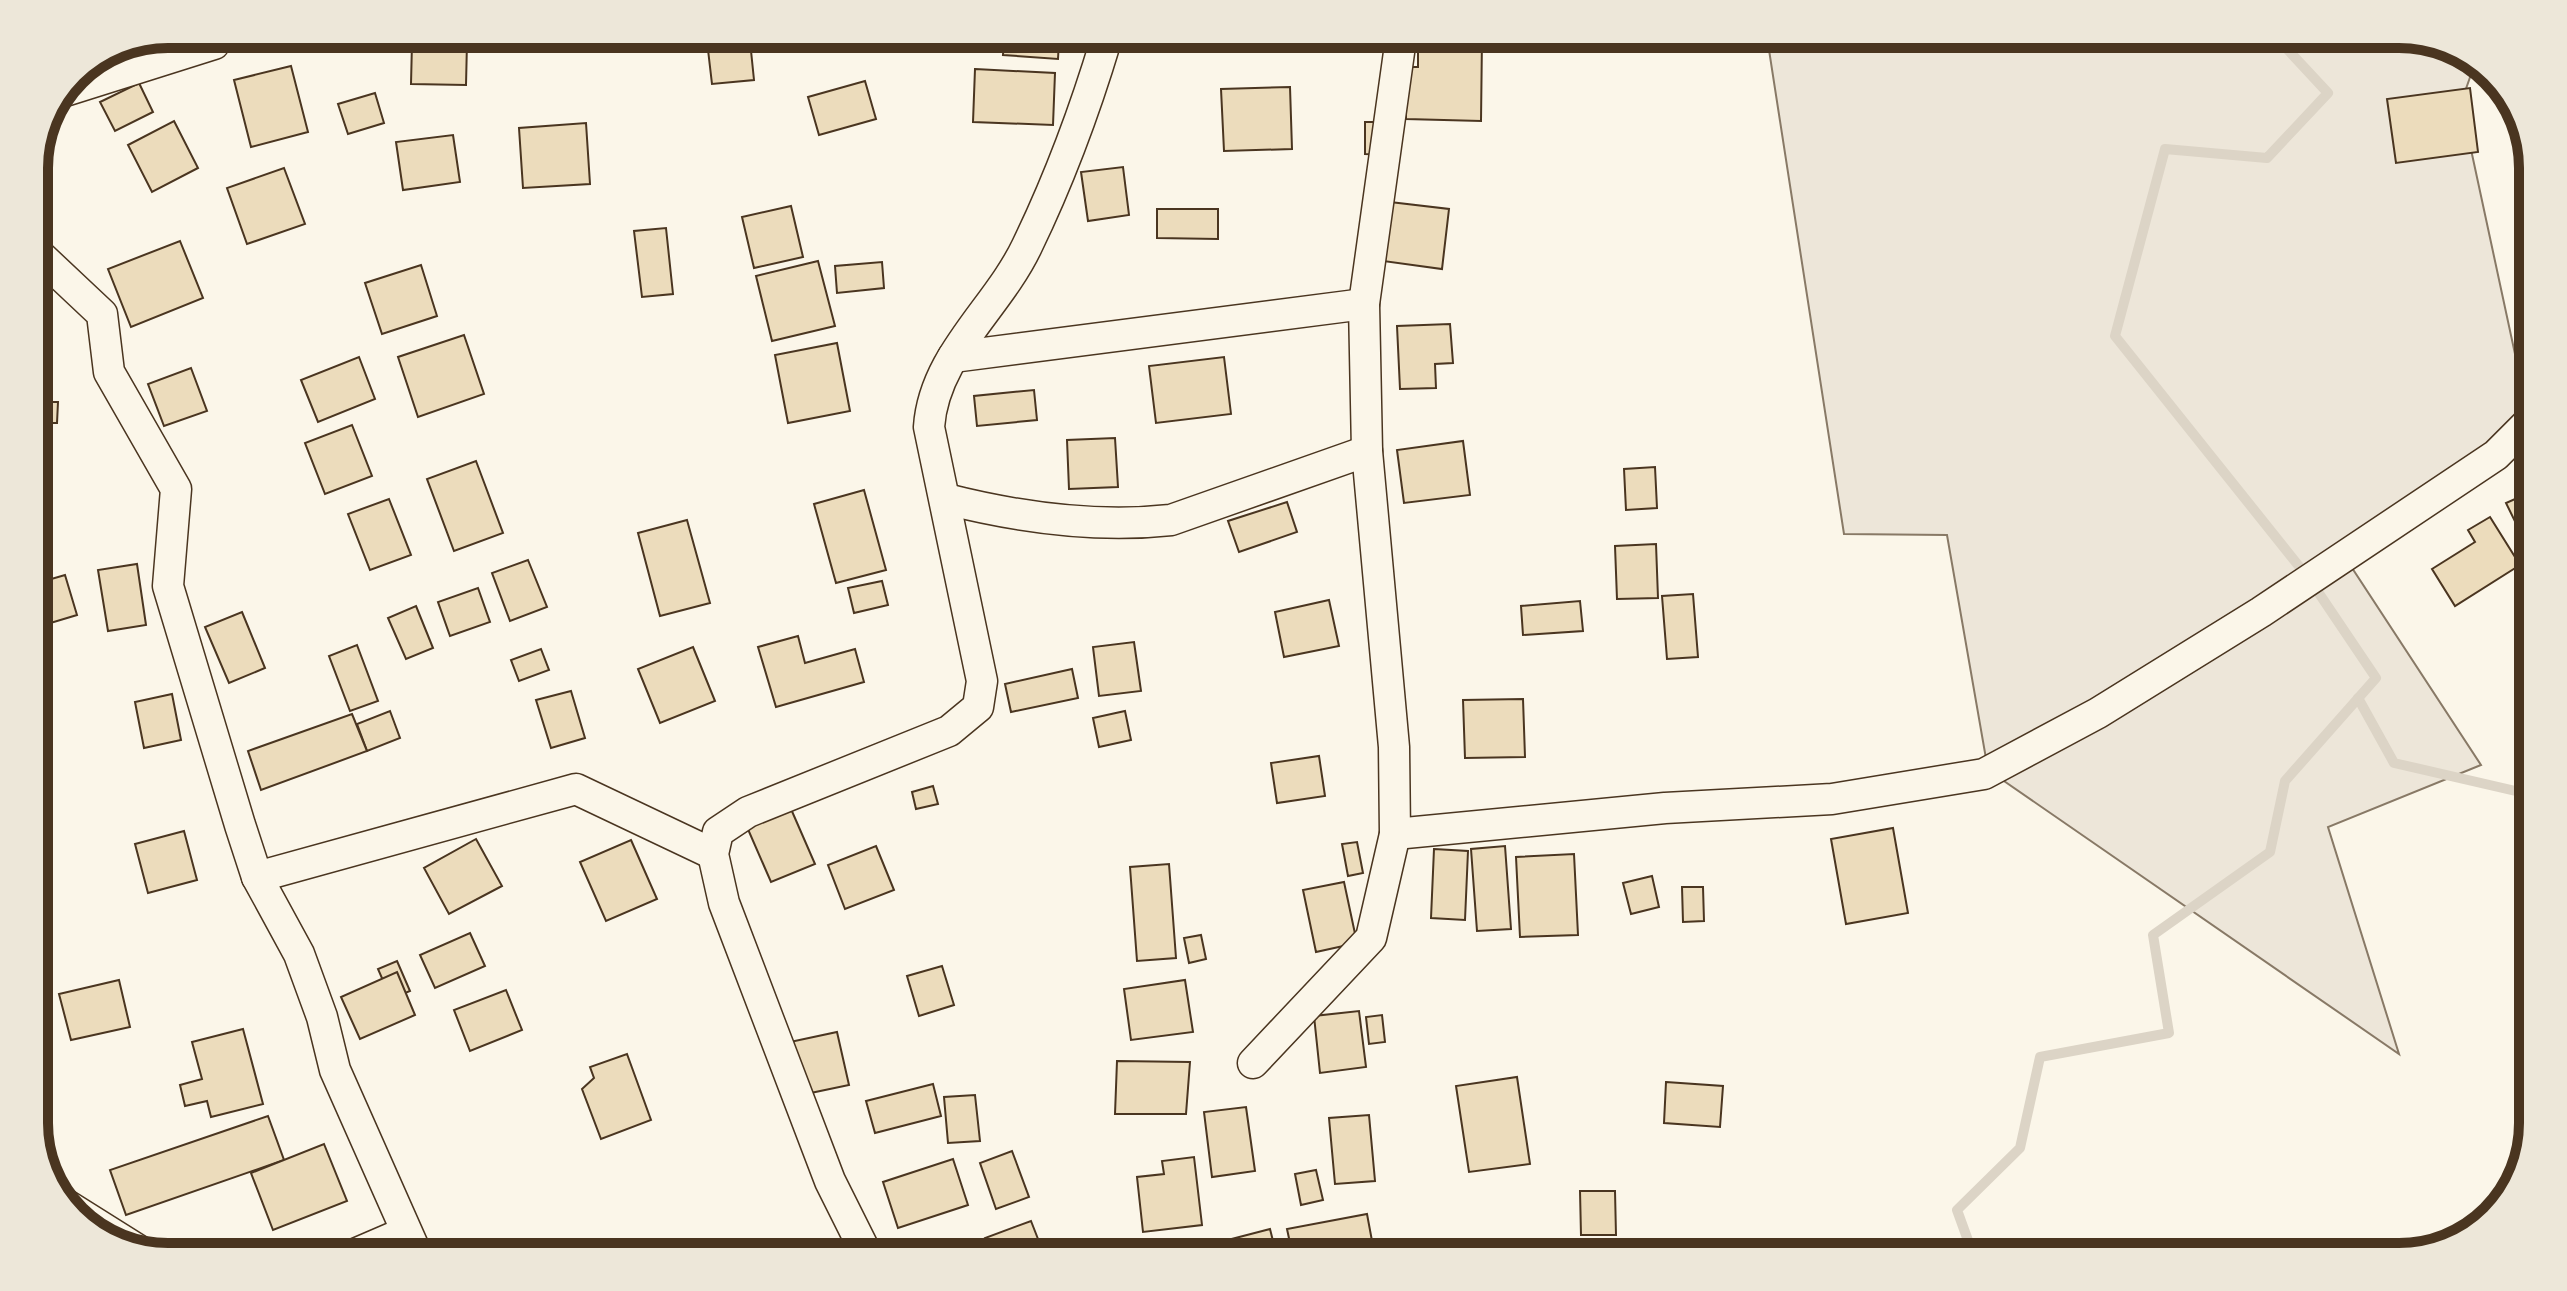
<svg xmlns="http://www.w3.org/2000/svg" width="2567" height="1291" font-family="Ubuntu,sans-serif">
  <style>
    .green { fill: #ede6d9; stroke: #887966; stroke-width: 2 }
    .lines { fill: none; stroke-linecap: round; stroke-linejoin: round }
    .stream { stroke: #dcd4c6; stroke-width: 10 }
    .building { fill: #ecdcbc; stroke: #4a3520; stroke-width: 2 }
    .street-casing { stroke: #4a3520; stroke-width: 33 }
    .street { stroke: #fbf6e9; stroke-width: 30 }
    .rim { fill: none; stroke: #4a3520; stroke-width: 10 }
  </style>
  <rect width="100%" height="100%" fill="#fbf6e9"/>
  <path class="green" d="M2399 34 2458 48 2475 63 2461 103 2529 419 2339 548 2481 765 2328 827 2399 1054 1988 770 1947 535 1844 534 1767 37Z"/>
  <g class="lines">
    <g class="stream">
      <path d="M2358 698 2394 763 2533 795"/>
      <path d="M1974 1257 1957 1210 2020 1148 2040 1057 2169 1033 2153 935 2270 852 2285 781 2376 678 2310 580 2115 336 2165 149 2267 158 2328 93 2274 35"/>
    </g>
  </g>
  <g class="building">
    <path d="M1418 38H1482L1481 121 1406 119V67H1418Z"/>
    <path d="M1004 40H1059L1058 59 1003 55Z"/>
    <path d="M707 41H750L754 80 712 84Z"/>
    <path d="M467 42 466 85 411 84 412 43Z"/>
    <path d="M291 66 308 132 251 147 234 80Z"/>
    <path d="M975 69 1055 73 1053 125 973 122Z"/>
    <path d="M865 81 876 119 819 135 808 97Z"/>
    <path d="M139 83 153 112 115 131 100 102Z"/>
    <path d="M1290 87 1292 149 1224 151 1221 89Z"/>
    <path d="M2470 88 2478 152 2396 163 2387 99Z"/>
    <path d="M375 93 384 123 348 134 338 104Z"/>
    <path d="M174 121 198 168 152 192 128 145Z"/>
    <path d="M1365 122H1392V155L1365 154Z"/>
    <path d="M586 123 590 184 523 188 519 128Z"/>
    <path d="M453 135 460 182 403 190 396 142Z"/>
    <path d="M1123 167 1129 215 1088 221 1081 172Z"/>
    <path d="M284 168 305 224 247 244 227 188Z"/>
    <path d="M1390 202 1449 209 1442 269 1383 261Z"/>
    <path d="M791 206 803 257 754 268 742 217Z"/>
    <path d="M1157 209H1218V239L1157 238Z"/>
    <path d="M666 228 673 294 642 297 634 231Z"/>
    <path d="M180 241 203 298 131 327 108 269Z"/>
    <path d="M818 261 835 326 772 341 756 276Z"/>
    <path d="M882 262 884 288 837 293 835 266Z"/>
    <path d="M421 265 437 316 382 334 365 283Z"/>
    <path d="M1450 324 1453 363 1435 364 1436 388 1400 389 1397 326Z"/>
    <path d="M464 335 484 394 418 417 398 357Z"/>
    <path d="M837 343 850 411 788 423 775 355Z"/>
    <path d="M359 357 375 399 318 422 301 380Z"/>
    <path d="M1224 357 1231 414 1156 423 1149 366Z"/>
    <path d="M191 368 207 411 164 426 148 384Z"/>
    <path d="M1034 390 1037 420 977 426 974 396Z"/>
    <path d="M34 402H58L57 423H34Z"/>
    <path d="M352 425 372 476 325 494 305 443Z"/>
    <path d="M1115 438 1118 487 1069 489 1067 440Z"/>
    <path d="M1463 441 1470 495 1404 503 1397 450Z"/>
    <path d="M476 461 503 533 454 551 427 479Z"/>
    <path d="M1655 467 1657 508 1626 510 1624 469Z"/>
    <path d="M864 490 886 570 836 583 814 504Z"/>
    <path d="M2533 491V556H2532L2506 503Z"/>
    <path d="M389 499 411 555 370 570 348 514Z"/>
    <path d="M1287 502 1297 532 1239 552 1228 521Z"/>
    <path d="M2490 517 2520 565 2455 606 2432 569 2475 542 2468 530Z"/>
    <path d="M687 520 710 603 660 616 638 533Z"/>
    <path d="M1656 544 1658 598 1617 599 1615 546Z"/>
    <path d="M528 560 547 607 510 621 492 573Z"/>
    <path d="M137 564 146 625 108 631 98 570Z"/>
    <path d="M65 575 77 615 34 628V584Z"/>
    <path d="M882 581 888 605 854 613 848 588Z"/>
    <path d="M478 588 490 622 450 636 438 602Z"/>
    <path d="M1693 594 1698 657 1667 659 1662 596Z"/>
    <path d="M1329 600 1339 646 1284 657 1275 612Z"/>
    <path d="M1580 601 1583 631 1523 635 1521 606Z"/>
    <path d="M416 606 433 648 406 659 388 618Z"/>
    <path d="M242 612 265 668 229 683 205 627Z"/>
    <path d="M798 636 805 663 855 649 864 682 776 707 758 647Z"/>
    <path d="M1134 642 1141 691 1099 696 1093 647Z"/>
    <path d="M357 645 378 701 350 711 329 656Z"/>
    <path d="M693 647 715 701 660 723 638 669Z"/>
    <path d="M541 649 549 670 519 681 511 660Z"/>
    <path d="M1072 669 1078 698 1011 712 1005 684Z"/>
    <path d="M571 691 585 738 551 748 536 700Z"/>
    <path d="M172 694 181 740 144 748 135 702Z"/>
    <path d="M1523 699 1525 757 1465 758 1463 700Z"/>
    <path d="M390 711 400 738 367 751 357 724Z"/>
    <path d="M1125 711 1131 740 1099 747 1093 718Z"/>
    <path d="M352 714 367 751 261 790 248 751Z"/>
    <path d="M1319 756 1325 796 1277 803 1271 763Z"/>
    <path d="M933 786 938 804 916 809 912 792Z"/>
    <path d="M791 809 815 864 771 882 747 827Z"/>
    <path d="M1893 828 1908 913 1846 924 1831 839Z"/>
    <path d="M184 831 197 880 148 893 135 844Z"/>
    <path d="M476 839 502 886 449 914 424 868Z"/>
    <path d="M631 840 657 899 606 921 580 862Z"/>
    <path d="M1357 842 1363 873 1348 876 1342 844Z"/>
    <path d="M876 846 894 890 845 909 828 865Z"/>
    <path d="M1505 846 1511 929 1477 931 1471 849Z"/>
    <path d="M1434 849 1468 851 1465 920 1431 918Z"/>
    <path d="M1574 854 1578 935 1520 937 1516 857Z"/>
    <path d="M1169 864 1176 958 1137 961 1130 867Z"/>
    <path d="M1652 876 1659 907 1631 914 1623 883Z"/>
    <path d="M1344 882 1357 943 1316 952 1303 890Z"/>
    <path d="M1682 887H1703L1704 921 1683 922Z"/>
    <path d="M470 933 485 966 435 988 420 955Z"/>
    <path d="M1201 935 1206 959 1189 963 1184 938Z"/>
    <path d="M397 961 410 991 391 999 378 969Z"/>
    <path d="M942 966 954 1005 919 1016 907 976Z"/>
    <path d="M397 972 415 1015 360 1039 341 997Z"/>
    <path d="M119 980 130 1027 71 1040 59 994Z"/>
    <path d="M1185 980 1193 1032 1131 1040 1124 989Z"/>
    <path d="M506 990 522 1030 470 1051 454 1010Z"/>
    <path d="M1359 1011 1366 1067 1320 1073 1314 1016Z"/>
    <path d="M1382 1015 1385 1042 1369 1044 1366 1017Z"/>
    <path d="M243 1029 263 1104 211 1117 207 1101 185 1106 180 1085 202 1079 192 1042Z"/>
    <path d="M837 1032 849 1085 801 1095 790 1042Z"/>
    <path d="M627 1054 651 1120 601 1139 582 1089 594 1078 590 1067Z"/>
    <path d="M1117 1061 1190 1062 1186 1114H1115Z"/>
    <path d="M1517 1077 1530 1164 1469 1172 1456 1086Z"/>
    <path d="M1666 1082 1723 1086 1720 1127 1664 1123Z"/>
    <path d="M933 1084 941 1116 875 1133 866 1101Z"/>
    <path d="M975 1095 980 1141 948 1143 944 1097Z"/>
    <path d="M1246 1107 1255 1171 1212 1177 1204 1112Z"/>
    <path d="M1369 1115 1375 1181 1335 1184 1329 1118Z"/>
    <path d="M268 1116 284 1160 126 1215 110 1170Z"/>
    <path d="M324 1144 347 1201 273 1230 251 1173Z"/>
    <path d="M1012 1151 1029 1197 996 1209 980 1163Z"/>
    <path d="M1194 1157 1202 1225 1143 1232 1137 1177 1164 1174 1162 1161Z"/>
    <path d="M953 1159 968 1205 898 1228 883 1182Z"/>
    <path d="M1316 1170 1323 1200 1301 1205 1295 1174Z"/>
    <path d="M1580 1191H1615L1616 1235H1581Z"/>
    <path d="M1367 1214 1375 1257H1293L1287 1229Z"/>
    <path d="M1031 1221 1045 1257H992L985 1238Z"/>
    <path d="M1270 1229 1277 1257H1224L1220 1242Z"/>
    <path d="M1133 1249 1134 1257H1082Z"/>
  </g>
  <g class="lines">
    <defs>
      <g id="street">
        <path d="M65 91 214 44"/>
        <path d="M34 250 102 314 109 372 176 489 168 586 240 825 257 877 299 954 322 1017 335 1070 418 1257"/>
        <path d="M953 357 1364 304"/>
        <path d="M946 499C1017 517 1098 528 1171 520L1367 451"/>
        <path d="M1395 834 1665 808 1832 799 1984 774 2098 713 2261 612 2496 455 2533 418"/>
        <path d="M257 877 576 789 713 854"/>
        <path d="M1253 1063 1371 938 1395 834 1394 747 1367 451 1364 304 1401 38"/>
        <path d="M60 1201 138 1250"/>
        <path d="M348 1257 406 1232"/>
        <path d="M868 1257 830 1181 724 903 713 854 718 832 748 812 949 731 978 707 982 681 929 427C934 355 997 309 1027 246 1059 180 1085 110 1106 40"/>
      </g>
    </defs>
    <use href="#street" class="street-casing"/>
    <use href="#street" class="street"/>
  </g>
  <path d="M0 0H2567V1291H0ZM168 48H2399A120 120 0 0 1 2519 168V1123A120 120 0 0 1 2399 1243H168A120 120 0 0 1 48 1123V168A120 120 0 0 1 168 48Z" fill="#ede7d9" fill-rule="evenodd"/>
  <path class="rim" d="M168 48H2399A120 120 0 0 1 2519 168V1123A120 120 0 0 1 2399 1243H168A120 120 0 0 1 48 1123V168A120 120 0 0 1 168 48Z"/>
</svg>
